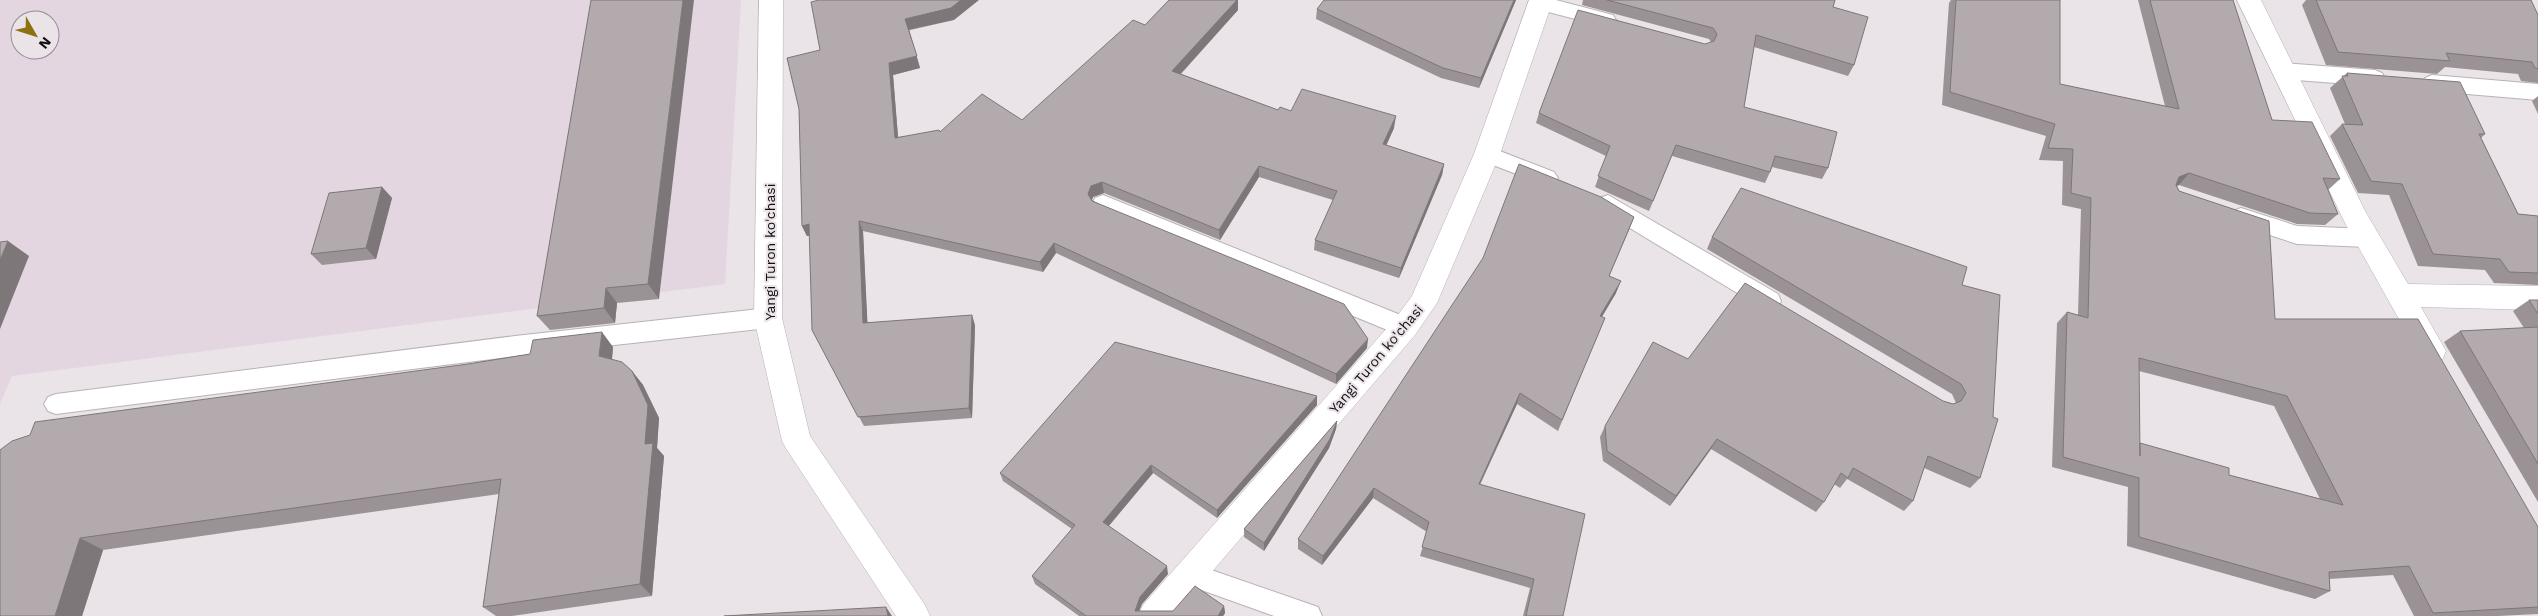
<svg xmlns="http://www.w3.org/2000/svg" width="2538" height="616" font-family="'Work Sans',sans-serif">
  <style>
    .built { fill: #e3d6e1; fill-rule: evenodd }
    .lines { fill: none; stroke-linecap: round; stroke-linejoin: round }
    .service-casing { stroke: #b8b2b7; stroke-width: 2 }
    .minor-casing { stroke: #b8b2b7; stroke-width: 1 }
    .service { fill: #fff; fill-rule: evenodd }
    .minor { fill: #fff; fill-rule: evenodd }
    .wall { fill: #9a9295; fill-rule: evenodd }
    .shaded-wall { fill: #7d7779 }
    .building { fill: #b3aaad; stroke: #7d7779; fill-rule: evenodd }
    .labels { text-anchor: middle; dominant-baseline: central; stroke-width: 4; stroke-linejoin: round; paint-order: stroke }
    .street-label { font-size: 14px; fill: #110e10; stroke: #eae3e8 }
  </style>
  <rect width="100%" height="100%" fill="#eae3e8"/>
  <path class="built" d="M0 0H741L725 284 12 376 0 404ZM20 20H50V50H20Z"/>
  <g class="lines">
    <defs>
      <g id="service">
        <path d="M1532 0H1556L1613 15 1616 20 1613 25 1606 27 1533 8 1530 3Z"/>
        <path d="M2283 63 2375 70 2382 73 2385 78 2382 83 2375 86 2283 79 2276 76 2273 71 2276 66Z"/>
        <path d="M2432 75 2538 84V100L2432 91 2425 88 2422 83 2425 78Z"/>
        <path d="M1487 146 1554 172 1558 178 1554 184 1547 186 1480 160 1477 154 1480 148Z"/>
        <path d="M1103 195 1413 320 1416 327 1413 334 1405 337 1397 334 1095 210 1092 204 1095 198Z"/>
        <path d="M1608 195 1778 294 1781 301 1778 308 1770 310 1762 308 1600 210 1597 204 1600 198Z"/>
        <path d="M2241 208 2297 226 2367 229 2375 232 2378 238 2375 244 2367 247 2297 244 2233 223 2230 217 2233 211Z"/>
        <path d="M768 308 776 311 779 318 776 325 768 328 515 356 56 414 48 411 44 404 48 397 56 394 515 336Z"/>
        <path d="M1191 563 1318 607 1322 616H1274L1182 583 1178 575 1182 567Z"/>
      </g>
      <g id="minor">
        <path d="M759 0H783L782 318 810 436 925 605 930 616H896L787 450 782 441 754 318Z"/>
        <path d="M1529 0H1553L1500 154 1437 303 1415 335 1174 616H1138L1143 605 1395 319 1412 296 1474 154Z"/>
        <path d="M2237 0H2261L2365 211 2408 284 2538 286V310L2421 307 2446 351 2442 360 2432 363 2422 360 2346 225Z"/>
      </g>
    </defs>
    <use href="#service" class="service-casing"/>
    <use href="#minor" class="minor-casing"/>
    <use href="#service" class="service"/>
    <use href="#minor" class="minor"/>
  </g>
  <g class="wall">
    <path d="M591 0 659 299 617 303 615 323 550 330 537 316Z"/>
    <path d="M1169 0H1238V10L1181 74 1278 110 1291 111 1394 128 1386 145 1444 164 1442 175 1399 278 1314 250 1315 240 1333 200 1259 177 1220 240 1104 193 1093 197 1092 200 1367 348 1336 384 1056 253 1043 272 863 231 867 323 975 325 972 418 864 426 812 330 810 236H807L802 226 799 109 787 58 954 20 909 30 920 68 893 75 898 137 940 132 1022 120 1145 25Z"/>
    <path d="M1516 0 1479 88 1441 78 1316 19 1317 9Z"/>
    <path d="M1583 0H1835L1833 7 1854 65 1848 76 1754 47 1744 107 1828 168 1822 179 1772 167 1770 172 1765 183 1672 156 1649 211 1595 187 1606 156 1536 123 1539 113 1711 42 1709 39 1582 5Z"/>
    <path d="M1951 0H2060V84L2165 106 2138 0H2233L2272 120 2340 179 2328 190 2338 214 2325 225 2297 224 2179 185 2177 186 2179 191 2275 319 2538 527V614L2498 616H2414L2393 575 2329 579 2330 591 2315 599 2127 546 2128 487 2052 467 2057 323 2067 312 2078 315 2081 209 2062 205 2063 161 2039 160 2046 136 1942 105 1949 3ZM2139 371 2274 406 2320 499 2229 475 2139 443Z"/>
    <path d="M2306 0H2531L2538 15V83L2521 81 2518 74 2445 67 2437 74 2326 65 2302 5Z"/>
    <path d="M2347 73 2485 134 2481 138 2518 214 2538 216V285L2494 283 2485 270 2418 266 2389 195 2358 193 2330 136 2342 124H2345L2330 88Z"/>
    <path d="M2538 96V114L2532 101Z"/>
    <path d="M382 187 392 198 376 259 322 265 311 254Z"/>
    <path d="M1634 217 1609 276 1616 293 1602 317 1605 318 1558 431 1517 404 1480 485 1563 616H1523L1530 588 1420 556 1427 532 1373 498 1322 565 1298 549V539Z"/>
    <path d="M1712 237 1962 285 1980 478 1970 488 1924 468 1913 501 1904 511 1847 479 1840 488 1834 484 1824 502 1816 512 1711 449 1670 506 1603 461 1600 437 1605 426 1688 359 1943 401 1953 404 1956 403 1952 394 1707 249Z"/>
    <path d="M2529 300H2538V502L2444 342 2460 331 2524 328 2513 311Z"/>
    <path d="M613 347 612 359 632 371 643 385 659 418 657 448 664 456 652 596 512 616H496L483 607 499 494 103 550 82 616H0V450L468 364 530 354Z"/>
    <path d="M1317 405 1217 518 1153 473 1109 526 1168 574 1142 604 1139 611H1173L1224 606 1225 613 1223 616H1079L1035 584 1032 576 1072 529 1003 481 1000 473Z"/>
    <path d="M1337 421 1336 429 1329 448 1264 551 1244 537V529Z"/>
  </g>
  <g class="shaded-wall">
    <path d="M683 0H694L659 299 648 284Z"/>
    <path d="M961 0H979L954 20 909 30 920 68 893 75 899 149 895 138 889 63 905 19Z"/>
    <path d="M1237 0H1238V10L1173 82 1172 71Z"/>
    <path d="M1514 0H1516L1479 88 1481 78Z"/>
    <path d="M1396 116 1394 128 1382 155 1383 144Z"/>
    <path d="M1444 164 1442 175 1399 278 1401 268Z"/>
    <path d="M1259 166V177L1220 240 1219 230Z"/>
    <path d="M2189 173 2179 185 2168 189 2179 177Z"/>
    <path d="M1102 182 1104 193 1093 197 1090 205 1088 194 1091 186Z"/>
    <path d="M382 187 392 198 376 259 366 248Z"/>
    <path d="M1634 217 1629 230 1604 288 1609 276Z"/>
    <path d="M859 221 863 231 868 333 863 323Z"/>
    <path d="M809 224 815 235 807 236 802 226Z"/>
    <path d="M8 241 29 256 0 329V260Z"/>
    <path d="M1054 243 1056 253 1043 272 1040 262Z"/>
    <path d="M1621 281 1616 293 1595 328 1600 316Z"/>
    <path d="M606 288 617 303 615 323 604 308Z"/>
    <path d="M972 315 975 325 972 418 969 408Z"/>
    <path d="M602 332 613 347 611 370 599 356Z"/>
    <path d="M1368 339 1367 348 1336 384V374Z"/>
    <path d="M632 371 643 385 659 418 657 448 664 456 652 596 640 584 645 444Z"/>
    <path d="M1520 393 1517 404 1475 494 1479 484Z"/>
    <path d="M1317 396V405L1217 518V510Z"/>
    <path d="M1337 421 1336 429 1329 448 1264 551V543Z"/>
    <path d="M1717 439 1711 449 1670 506 1676 496Z"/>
    <path d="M1151 465 1153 473 1105 530 1103 522Z"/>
    <path d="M1374 488 1373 498 1322 565 1323 556Z"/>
    <path d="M80 538 103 550 82 616H55Z"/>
    <path d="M1167 566 1168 574 1142 604 1137 616 1135 611 1140 597Z"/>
    <path d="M1224 606 1225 613 1223 616H1218Z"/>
    <path d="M886 607 892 616H888Z"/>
  </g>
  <g class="building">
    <path d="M591 0H683L648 284 606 288 604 308 537 316Z"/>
    <path d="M819 0H961L951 8 905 19 917 56 889 63 895 138 939 130 940 132 982 94 1022 120 1133 20 1145 25 1169 0H1237L1172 71 1278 110 1280 107 1291 111 1302 89 1396 116 1383 144 1444 164 1401 268 1315 240 1337 191 1259 166 1219 230 1102 182 1091 186 1088 194 1092 201 1344 304 1368 339 1336 374 1054 243 1040 262 859 221 863 323 972 315 969 408 858 417 812 330 809 224 802 226 799 109 787 58 820 50 811 2Z"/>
    <path d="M1324 0H1514L1481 78 1443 68 1317 9Z"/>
    <path d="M1607 0H1835L1833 7 1868 17 1854 65 1756 35 1744 107 1837 132 1828 168 1775 156 1770 172 1676 145 1653 201 1598 176 1610 146 1539 113 1578 10 1705 44 1714 41 1717 34 1713 28Z"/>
    <path d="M1956 0H2060V84L2179 109 2150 0H2233L2272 120 2312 122 2340 179 2323 178 2338 214 2310 213 2189 173 2179 177 2176 185 2179 191 2269 221 2275 319H2418L2538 527V607L2433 613 2409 566 2329 572 2330 591 2139 537V478L2063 457 2067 312 2088 318 2091 198 2071 193 2073 149 2048 148 2055 124 1950 92ZM2139 358 2287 396 2343 505 2229 475V468L2140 443V456Z"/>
    <path d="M2316 0H2531L2538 15V69L2535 68 2532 62 2446 53 2450 61 2338 52Z"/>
    <path d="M2347 73 2460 82 2485 134H2479L2518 214 2538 216V273L2509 272 2500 259 2433 254 2402 184 2371 181 2342 124 2363 125 2342 76H2348Z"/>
    <path d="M1519 164 1601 197 1634 217 1609 276 1621 281 1600 316 1605 318 1562 420 1520 393 1479 484 1585 514 1563 616H1526L1534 579 1422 547 1429 522 1374 488 1323 556 1298 539 1483 258Z"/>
    <path d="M382 187 366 248 311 254 329 193Z"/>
    <path d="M1741 188 1967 267 1962 285 2000 295 1993 417 1998 419 1980 478 1928 456 1913 501 1853 468 1848 478 1841 473 1824 502 1717 439 1676 496 1607 451 1605 426 1653 342 1688 359 1745 283 1943 401 1953 404 1961 401 1966 393 1961 384 1712 237Z"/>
    <path d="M8 241 0 260V242Z"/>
    <path d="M2529 300H2538V314Z"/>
    <path d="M2538 327V464L2460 331Z"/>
    <path d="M602 332 599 356 622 362 632 371 648 405 645 444 653 443 640 584 483 607 501 479 80 538 55 616H0V450L12 441 30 435 35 422 468 364 530 354 533 340Z"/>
    <path d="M1115 342 1317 396 1217 510 1151 465 1103 522 1167 566 1140 597 1135 611H1173L1195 586 1224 606 1218 616H1086L1032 576 1075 525 1000 473Z"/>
    <path d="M1337 421 1330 439 1264 543 1244 529Z"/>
    <path d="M886 607 888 616H724Z"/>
  </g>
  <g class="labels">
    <g class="street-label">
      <text transform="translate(770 252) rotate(-90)">Yangi Turon ko'chasi</text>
      <text transform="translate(1376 359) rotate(-50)">Yangi Turon ko'chasi</text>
    </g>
  </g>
  <g transform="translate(35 35) rotate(129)"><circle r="24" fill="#eae3e8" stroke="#938e92"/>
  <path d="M0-4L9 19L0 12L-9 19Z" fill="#8e7014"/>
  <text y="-8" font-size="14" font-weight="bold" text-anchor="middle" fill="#110e10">N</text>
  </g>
</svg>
